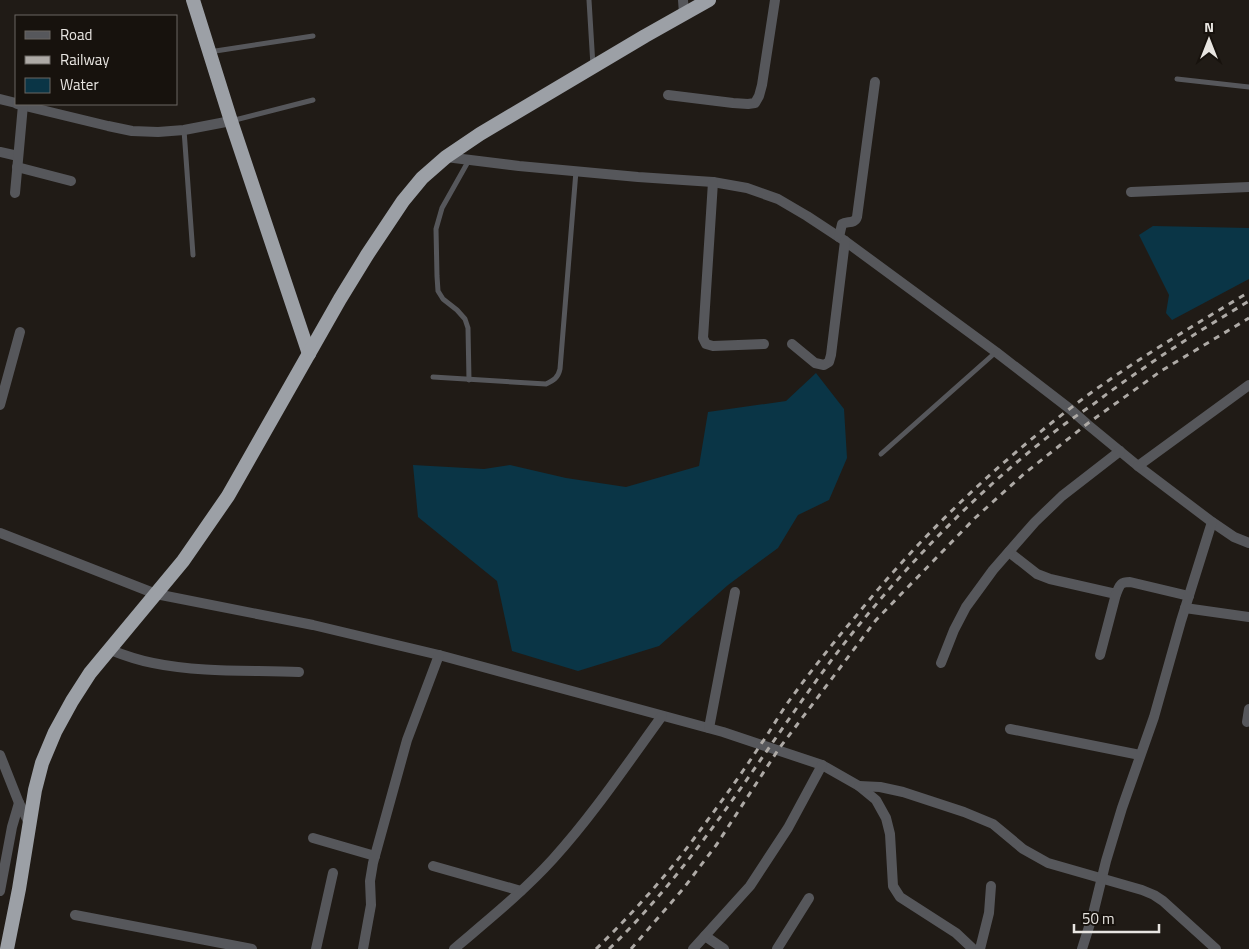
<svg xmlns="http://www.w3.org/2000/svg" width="1249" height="949" font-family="'Titillium Web',sans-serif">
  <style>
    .water { fill: #0a3546 }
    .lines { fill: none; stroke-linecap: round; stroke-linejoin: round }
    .service { stroke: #56575b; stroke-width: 5 }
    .minor { stroke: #56575b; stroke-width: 10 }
    .trunk { stroke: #9ca0a6; stroke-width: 14 }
    .rail { stroke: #aeaaa6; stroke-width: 3; stroke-dasharray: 6 6; stroke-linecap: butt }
  </style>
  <rect width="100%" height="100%" fill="#201b16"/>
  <g class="water">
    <path d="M1153 226 1249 228V279L1172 320 1166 313 1169 295 1139 235Z"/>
    <path d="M816 373 844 409 847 458 829 500 798 515 778 548 728 585 659 646 578 671 512 651 497 581 418 517 413 465 484 469 510 465 566 478 626 487 699 466 708 412 786 401Z"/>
  </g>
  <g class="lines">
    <g class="service">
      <path d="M589 0 593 66"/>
      <path d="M209 52 313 36"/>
      <path d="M1177 79 1249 87"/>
      <path d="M231 121 313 100"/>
      <path d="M184 130 193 255"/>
      <path d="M469 160 442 208 436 229 437 276 438 291 443 299 457 310 465 319 468 328 469 380"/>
      <path d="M433 377 546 384C554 380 558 378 560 369L576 171"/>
      <path d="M881 454 996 352"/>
    </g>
    <g class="minor">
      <path d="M683 0 684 14"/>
      <path d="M668 95 733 103 748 104 755 103 759 96 762 85 775 0"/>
      <path d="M0 99 16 103"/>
      <path d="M17 104 108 126 132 131 158 132 184 130 231 121"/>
      <path d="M0 152 18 156"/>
      <path d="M446 157 519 166 638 177 713 182 747 188 778 199 807 216 845 241 996 352 1070 409 1087 424 1138 466 1212 522 1234 537 1249 543"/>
      <path d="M17 167 71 181"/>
      <path d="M713 182 703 338 706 344 713 346 764 344"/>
      <path d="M1131 192 1249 187"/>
      <path d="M15 193 23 105"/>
      <path d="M839 237 842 224C847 221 855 224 857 217L875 82"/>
      <path d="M792 344 815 363 824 365 829 362 831 355 845 241"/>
      <path d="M0 405 20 332"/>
      <path d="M1138 466 1249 385"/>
      <path d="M0 533 156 594 313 625 439 655 723 732 822 765 859 786 876 800 886 818 890 834 893 886 900 897 956 933 973 949"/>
      <path d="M1009 552 1037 574 1050 579 1116 594C1120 585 1120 582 1130 582L1189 596"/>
      <path d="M1185 608 1249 617"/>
      <path d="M108 649C123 655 137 660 153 663 201 673 250 670 299 672"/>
      <path d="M1100 655 1116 594"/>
      <path d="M941 663 954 630 966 607 993 570 1035 522 1062 496 1120 451"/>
      <path d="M1247 722 1249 709"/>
      <path d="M709 728 735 592"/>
      <path d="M1010 729 1140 755"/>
      <path d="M0 755 19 803 29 823"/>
      <path d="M859 786 880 787 903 792 964 812 993 824 1023 849 1048 863 1142 890 1154 895 1163 901 1216 949"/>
      <path d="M313 838 375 856"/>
      <path d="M433 866 521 891"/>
      <path d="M0 891 12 827 19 803"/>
      <path d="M75 915 252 949"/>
      <path d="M705 936 724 949"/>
      <path d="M316 949 333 873"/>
      <path d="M363 949 371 905 370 881 373 863 407 740 439 655"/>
      <path d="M454 949C488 920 523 892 553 859 593 815 627 764 662 716"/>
      <path d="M693 949 750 886 788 828 822 765"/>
      <path d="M777 949 809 898"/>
      <path d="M980 949 989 913 991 886"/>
      <path d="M1082 949 1093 914 1106 861 1122 808 1154 717 1181 621 1212 522"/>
    </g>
    <g class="trunk">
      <path d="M193 0 231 121 309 354"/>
      <path d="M7 949 19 889 35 790 42 763 55 732 72 701 90 673 183 561 228 496 340 299 367 255 403 201 422 178 446 157 480 134 645 36 709 0"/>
    </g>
    <g class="rail">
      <path d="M596 949C634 912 670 872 701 829 722 801 742 773 761 744 771 730 779 715 789 701 810 672 833 643 856 616 918 539 990 470 1068 410 1125 366 1188 329 1249 292"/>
      <path d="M609 949C709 853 775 727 863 620 915 557 975 495 1039 444 1057 429 1076 416 1095 403 1113 389 1132 376 1151 363 1183 341 1216 321 1249 301"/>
      <path d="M631 949 683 889 717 844 778 750 876 620 975 518 1025 473 1087 424 1161 371 1249 318"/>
    </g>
  </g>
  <rect x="15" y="15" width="162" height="90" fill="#17120d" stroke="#6b6662"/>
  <rect x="25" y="31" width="25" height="8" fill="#56575b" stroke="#6b6662"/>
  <text x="60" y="40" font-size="15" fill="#e8e5e1">Road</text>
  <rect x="25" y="56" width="25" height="8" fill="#aeaaa6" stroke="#6b6662"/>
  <text x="60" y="65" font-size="15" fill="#e8e5e1">Railway</text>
  <rect x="25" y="78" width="25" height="15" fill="#0a3546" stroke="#6b6662"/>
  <text x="60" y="90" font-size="15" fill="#e8e5e1">Water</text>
  <g transform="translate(1209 40)" stroke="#17120d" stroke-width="4" paint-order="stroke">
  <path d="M0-4L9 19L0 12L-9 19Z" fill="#e8e5e1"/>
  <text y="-8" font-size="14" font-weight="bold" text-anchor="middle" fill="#e8e5e1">N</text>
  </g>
  <path d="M1074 924v8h85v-8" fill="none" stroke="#e8e5e1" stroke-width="2.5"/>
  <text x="1082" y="924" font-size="15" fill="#e8e5e1" stroke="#17120d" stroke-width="4" paint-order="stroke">50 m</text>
</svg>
